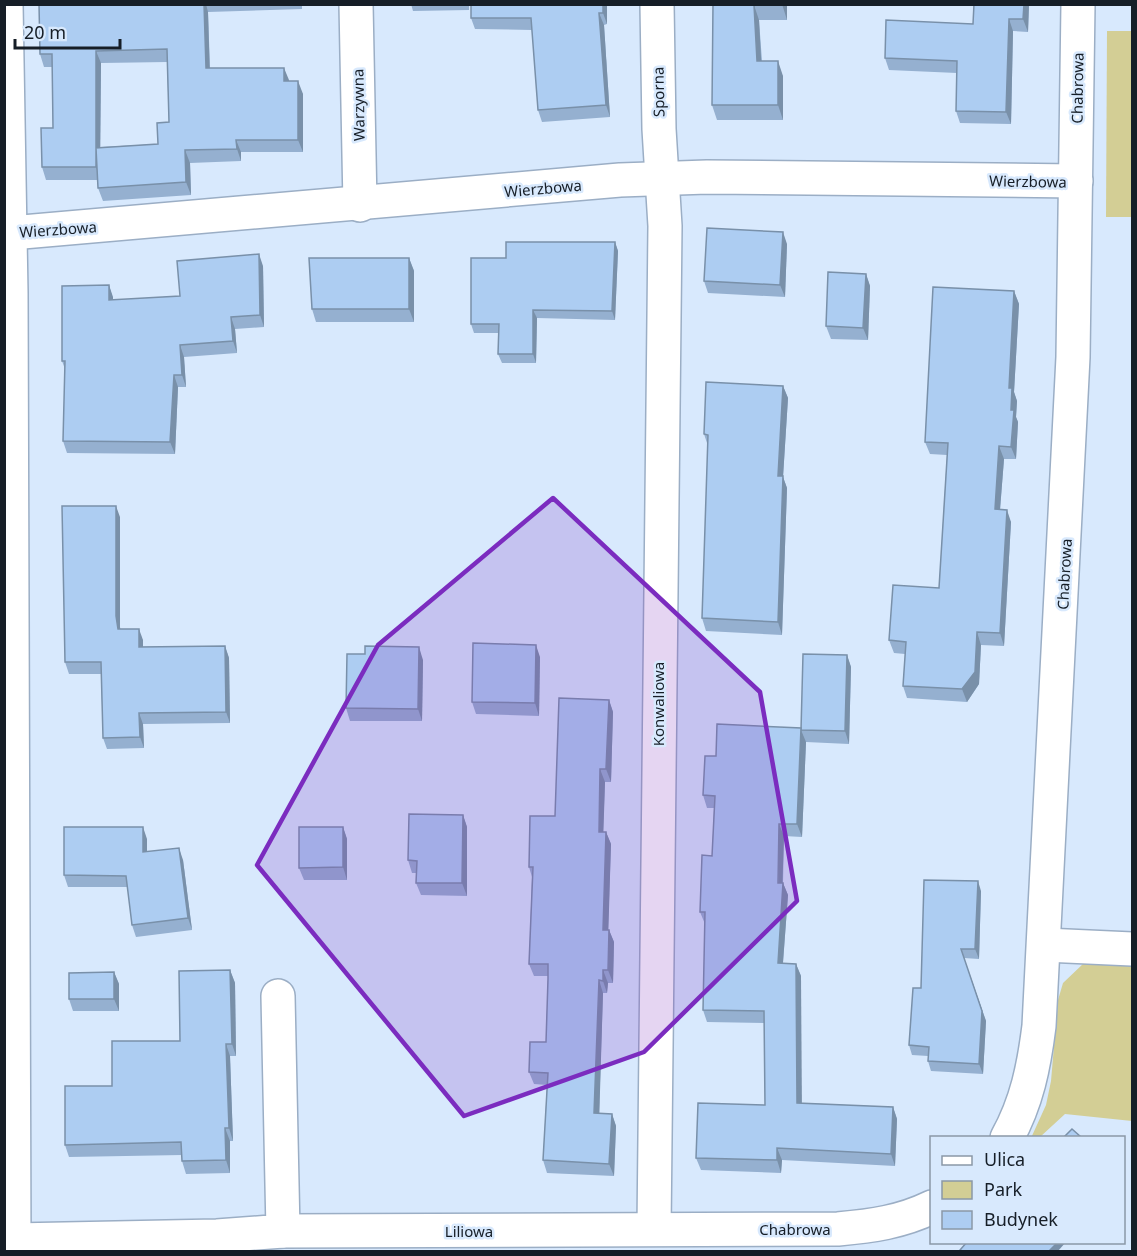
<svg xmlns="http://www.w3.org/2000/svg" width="1137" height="1256" font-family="'Noto Sans',sans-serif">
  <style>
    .green { fill: #d3ce95 }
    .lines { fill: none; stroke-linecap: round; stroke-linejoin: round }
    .minor-casing { stroke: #9baec5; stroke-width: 36 }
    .minor { stroke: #fff; stroke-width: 33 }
    .wall { fill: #95b0d0; fill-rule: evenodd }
    .shaded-wall { fill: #7990a9 }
    .building { fill: #adcdf2; stroke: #7990a9; stroke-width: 1.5; fill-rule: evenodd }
    .marked { fill: #7b2cbf; fill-opacity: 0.2; stroke: #7b2cbf; stroke-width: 4.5; stroke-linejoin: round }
    .labels { text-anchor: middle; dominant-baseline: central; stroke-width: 5; stroke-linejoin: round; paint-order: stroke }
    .street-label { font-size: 15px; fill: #161e27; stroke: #d8e9fd }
  </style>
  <rect width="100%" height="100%" fill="#d8e9fd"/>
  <g class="green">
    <path d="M1107 31H1132V217H1106Z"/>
    <path d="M1084 963 1132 966V1121L1065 1114 1040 1137 1031 1138 1046 1105 1051 1081 1058 1000 1063 983Z"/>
  </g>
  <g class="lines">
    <defs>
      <g id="minor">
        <path d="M6 4 11 293 14 1252"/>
        <path d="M356 4 360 205"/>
        <path d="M11 233 620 180 707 177 1076 181"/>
        <path d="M1045 945 1132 949"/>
        <path d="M1007 1138C1027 1102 1034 1066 1039 1026L1073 357 1078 4"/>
        <path d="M654 1229 665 226 659 129 657 4"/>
        <path d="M283 1231 838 1229C872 1226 901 1222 932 1207"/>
        <path d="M14 1240 217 1236 283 1231 278 996"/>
      </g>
    </defs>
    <use href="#minor" class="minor-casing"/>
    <use href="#minor" class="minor"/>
  </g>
  <g class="wall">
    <path d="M39 4H302V9L208 12 210 68 289 80V81L303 94V152H241V161L190 163 191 195 103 201 98 188V180H46L42 167 53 128 52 67H44L40 54ZM167 62 169 122 158 144 100 147 101 63Z"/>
    <path d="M411 4H469V10L413 11Z"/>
    <path d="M607 4V24L604 25 610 117 542 122 538 110 532 30 475 29 471 18Z"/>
    <path d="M713 4H787V20H759L762 61 783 76V120H717L712 105Z"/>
    <path d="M974 4H1029L1028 32 1013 31 1011 124 960 123 956 111 957 73 889 70 885 58 973 24Z"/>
    <path d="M615 242 618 251 615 320 537 318 536 363H502L498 354 499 333H474L471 324 506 258Z"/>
    <path d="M787 244 785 297 708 293 704 281Z"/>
    <path d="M409 258 414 271V322H316L312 309Z"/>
    <path d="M263 266 264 327 235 329 237 353 184 357 186 387H178L175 454 67 453 63 441 65 369 62 361 109 285 113 300 180 296Z"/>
    <path d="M866 274 870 286 868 340 831 339 826 326Z"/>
    <path d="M1014 291 1019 304 1014 392 1017 401 1016 417 1018 422 1016 459H1004L1000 510 1011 522 1004 646 981 645 979 684 967 702 907 698 903 686 905 654 894 653 889 640 939 588 947 455 930 454 925 442Z"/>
    <path d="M783 386 788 398 783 477 787 488 782 635 706 631 702 618 708 446 704 434Z"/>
    <path d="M120 517V629L143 640V647L225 646 229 658 230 723 143 724 144 748 107 749 103 738 101 674H69L65 662Z"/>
    <path d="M365 654 423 660 422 721H350L346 708Z"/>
    <path d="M847 655 851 667 849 744 806 742 802 837 784 836 783 883 788 895 783 963 796 964 801 976V1103L893 1107 897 1119 895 1166 782 1160 781 1173 701 1170 696 1158 765 1105 764 1023 707 1022 703 1010 705 924 700 912 712 856 714 808H707L703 795 716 756 801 728Z"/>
    <path d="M540 657 539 716 476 714 472 702Z"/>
    <path d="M609 700 613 712 611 782H605L603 832H606L611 844 608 930H609L614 942 613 983H608L607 993H603L599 1113 612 1114 616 1126 614 1176 547 1173 543 1160 547 1085 534 1084 529 1072 546 1042 548 976H534L529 964 532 877 529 867 555 816Z"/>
    <path d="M463 815 467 827V896L421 895 416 883 417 873H412L408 860Z"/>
    <path d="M343 827 347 839V880H304L299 868Z"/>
    <path d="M147 839V852L183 860 192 930 136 937 132 925 128 887H68L64 875Z"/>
    <path d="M981 891 979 959 964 958 986 1021 983 1074 931 1071 928 1061V1056L912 1055 909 1045 921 988Z"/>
    <path d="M230 970 235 983 236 1056H230L233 1141H230V1173L186 1174 182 1161V1155L69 1157 65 1145 112 1086 180 1041Z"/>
    <path d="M114 972 119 984V1011H73L69 999Z"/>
  </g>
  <g class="shaded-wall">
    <path d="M204 4H206L208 12 210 80 206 68Z"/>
    <path d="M603 4H607V24L603 13Z"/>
    <path d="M782 4H787V20Z"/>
    <path d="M1024 4H1029L1028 32 1023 19Z"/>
    <path d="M754 5 759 20 762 76 757 61Z"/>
    <path d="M599 13 604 25 610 117 606 105Z"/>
    <path d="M1009 19 1013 31 1011 124 1006 112Z"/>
    <path d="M96 51 101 63 100 180 96 167Z"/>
    <path d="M778 61 783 76V120L778 105Z"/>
    <path d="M284 68 289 80V94L284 81Z"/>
    <path d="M298 81 303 94V152L298 140Z"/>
    <path d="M236 140 241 152V161L237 149Z"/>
    <path d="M185 150 190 163 191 195 186 182Z"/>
    <path d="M783 232 787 244 785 297 780 285Z"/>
    <path d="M615 242 618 251 615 320 612 311Z"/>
    <path d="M259 254 263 266 264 327 260 315Z"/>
    <path d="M409 258 414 271V322L409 309Z"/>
    <path d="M866 274 870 286 868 340 863 328Z"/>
    <path d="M109 285 113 297V312L109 300Z"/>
    <path d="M1014 291 1019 304 1014 392 1017 401 1016 417 1018 422 1016 459 1011 447V410L1009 388Z"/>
    <path d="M533 310 537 318 536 363 533 354Z"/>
    <path d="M231 317 235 329 237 353 233 341Z"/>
    <path d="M180 345 184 357 186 387 182 375Z"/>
    <path d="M174 375 178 387 175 454 170 442Z"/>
    <path d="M783 386 788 398 783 477 787 488 782 635 778 622V476Z"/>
    <path d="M999 446 1004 459 999 522 995 509Z"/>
    <path d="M116 506 120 517V627L122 640 118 629 116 616Z"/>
    <path d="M1007 510 1011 522 1004 646 1000 633Z"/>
    <path d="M139 629 143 640V659L139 647Z"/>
    <path d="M977 632 981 645 979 684 967 702 962 689Z"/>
    <path d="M536 645 540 657 539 716 535 703Z"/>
    <path d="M225 646 229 658 230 723 226 712Z"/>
    <path d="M419 647 423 660 422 721 418 709Z"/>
    <path d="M847 655 851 667 849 744 845 731Z"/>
    <path d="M609 700 613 712 611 782 606 769Z"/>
    <path d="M139 713 143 724 144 748 140 737Z"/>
    <path d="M801 730 806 742 802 837 797 824Z"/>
    <path d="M600 769 605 782 603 844 599 832Z"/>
    <path d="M463 815 467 827V896L462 883Z"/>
    <path d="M779 824 784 836 782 895 783 883 788 895 782 975 778 963Z"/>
    <path d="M143 827 147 839V864L143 852Z"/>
    <path d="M343 827 347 839V880L343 867Z"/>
    <path d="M606 832 611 844 608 942 603 930Z"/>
    <path d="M179 848 183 860 192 930 188 918Z"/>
    <path d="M978 881 981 891 979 959 975 949Z"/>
    <path d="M609 930 614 942 613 983 608 970Z"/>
    <path d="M964 958 986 1021 983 1074 979 1064Z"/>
    <path d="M796 964 801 976 802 1115 797 1103Z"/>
    <path d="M230 970 235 983 236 1056 232 1044Z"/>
    <path d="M603 970 608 983 607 993 603 981Z"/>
    <path d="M114 972 119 984V1011L114 999Z"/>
    <path d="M599 980 603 993 599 1125 594 1113Z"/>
    <path d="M226 1044 230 1056 233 1141 229 1128Z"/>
    <path d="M893 1107 897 1119 895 1166 891 1154Z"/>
    <path d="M612 1114 616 1126 614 1176 609 1164Z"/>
    <path d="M225 1128 230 1141V1173L226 1160Z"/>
    <path d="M777 1148 782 1160 781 1173 777 1160Z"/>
    <path d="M1058 1242H1066L1058 1251H1049Z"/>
  </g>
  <g class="building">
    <path d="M39 4H204L206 68H284V81H298V140H236L237 149 185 150 186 182 98 188 96 148V167H42L41 128H53L52 54H40ZM167 49 169 122 157 123 158 144 96 148V51Z"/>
    <path d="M471 4H603V13H599L606 105 538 110 531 18H471Z"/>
    <path d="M713 4H782L754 5 757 61H778V105H712Z"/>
    <path d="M974 4H1024L1023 19H1009L1006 112 956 111 957 61 885 58 886 20 973 24Z"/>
    <path d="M707 228 783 232 780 285 704 281Z"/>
    <path d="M506 242H615L612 311 533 310V354H498L499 324H471V258H506Z"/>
    <path d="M259 254 260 315 231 317 233 341 180 345 182 375H174L170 442 63 441 65 361H62V286L109 285V300L180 296 177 261Z"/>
    <path d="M309 258H409V309H312Z"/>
    <path d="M828 272 866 274 863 328 826 326Z"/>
    <path d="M933 287 1014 291 1009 388H1012L1011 410H1014L1011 447 999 446 995 509 1007 510 1000 633 977 632 975 672 962 689 903 686 906 642 889 640 893 585 939 588 948 443 925 442Z"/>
    <path d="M706 382 783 386 778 476H783L778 622 702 618 708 435 704 434Z"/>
    <path d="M62 506H116V616L118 629H139V647L225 646 226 712 139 713 140 737 103 738 101 662H65Z"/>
    <path d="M473 643 536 645 535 703 472 702Z"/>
    <path d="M365 646 419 647 418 709 346 708 347 654H365Z"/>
    <path d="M803 654 847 655 845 731 801 730Z"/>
    <path d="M559 698 609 700 606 769H600L599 832H606L603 930H609L608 970H603V981L599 980 594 1113 612 1114 609 1164 543 1160 548 1073 529 1072 530 1042H546L548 979V964H529L533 867H529L530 816H555Z"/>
    <path d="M717 724 801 728 797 824H779L778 883H783L778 963 796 964 797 1103 893 1107 891 1154 777 1148V1160L696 1158 698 1103 765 1105 764 1011 703 1010 705 912H700L702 855 712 856 715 796 703 795 705 756H716Z"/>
    <path d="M409 814 463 815 462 883H416L417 861 408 860Z"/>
    <path d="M64 827H143V852L179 848 188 918 132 925 126 876 64 875Z"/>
    <path d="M299 827H343V867L299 868Z"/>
    <path d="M924 880 978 881 975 949H961L982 1011 979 1064 928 1061 929 1047 909 1045 913 988H921Z"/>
    <path d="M230 970 232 1044H226L229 1128H225L226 1160 182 1161 181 1142 65 1145V1086H112V1041H180L179 971Z"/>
    <path d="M114 972V999H69V973Z"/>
    <path d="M1072 1129 1081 1137H1064Z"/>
    <path d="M967 1242H1058L1049 1251H962L960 1250Z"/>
  </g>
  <path class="marked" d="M553 498 760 692 797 901 644 1052 464 1116 257 865 378 645Z"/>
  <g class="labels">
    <g class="street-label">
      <text transform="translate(1077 88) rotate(-89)">Chabrowa</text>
      <text transform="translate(658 92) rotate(-91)">Sporna</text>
      <text transform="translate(358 105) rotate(-91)">Warzywna</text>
      <text transform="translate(1028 181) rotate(1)">Wierzbowa</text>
      <text transform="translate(543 188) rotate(-5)">Wierzbowa</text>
      <text transform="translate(58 229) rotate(-4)">Wierzbowa</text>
      <text transform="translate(1064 574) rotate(-87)">Chabrowa</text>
      <text transform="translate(658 704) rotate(-90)">Konwaliowa</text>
      <text x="795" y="1229">Chabrowa</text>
      <text x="469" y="1231">Liliowa</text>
    </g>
  </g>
  <rect width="1137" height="1256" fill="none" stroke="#161e27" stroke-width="12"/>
  <rect x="930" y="1136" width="195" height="108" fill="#d8e9fd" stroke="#8a98a7" stroke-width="1.5"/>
  <rect x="942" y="1156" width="30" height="9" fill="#ffffff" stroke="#8a98a7" stroke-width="1.5"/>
  <text x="984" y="1166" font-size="18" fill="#161e27">Ulica</text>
  <rect x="942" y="1181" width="30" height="18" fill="#d3ce95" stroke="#8a98a7" stroke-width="1.5"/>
  <text x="984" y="1196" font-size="18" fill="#161e27">Park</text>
  <rect x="942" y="1211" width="30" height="18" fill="#adcdf2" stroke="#8a98a7" stroke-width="1.5"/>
  <text x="984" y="1226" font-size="18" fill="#161e27">Budynek</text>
  <path d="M15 39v9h105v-9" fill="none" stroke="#161e27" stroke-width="3"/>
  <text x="24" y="39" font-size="18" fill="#161e27" stroke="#d8e9fd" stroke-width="4.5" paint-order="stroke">20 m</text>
</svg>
